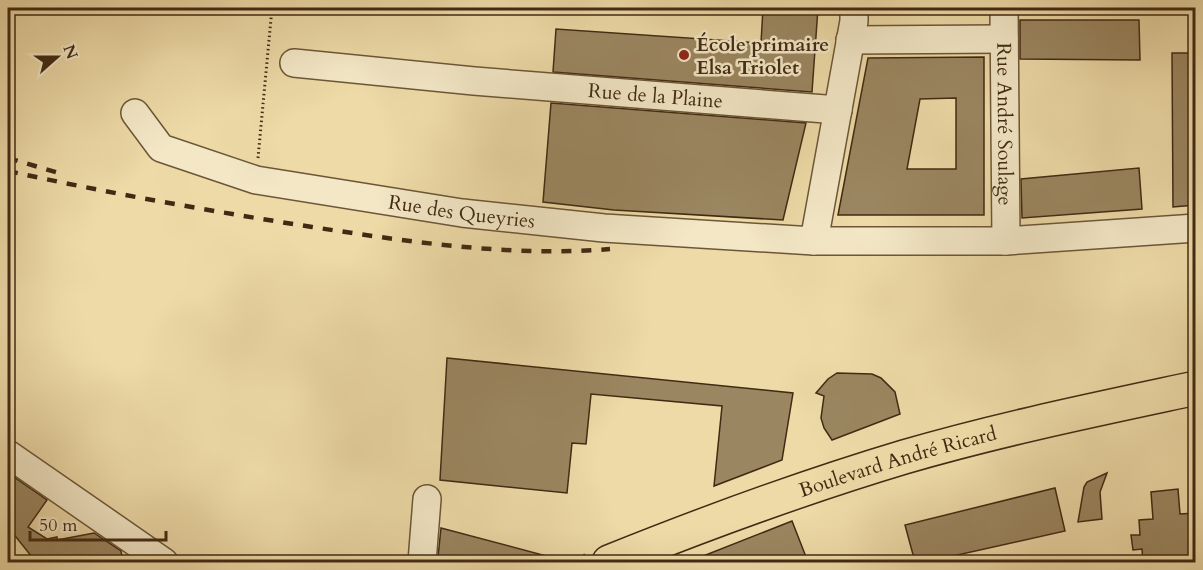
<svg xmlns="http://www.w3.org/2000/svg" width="1203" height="570" font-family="Cardo,serif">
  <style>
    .building { fill: #9a8660; stroke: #412a13; stroke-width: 1.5; fill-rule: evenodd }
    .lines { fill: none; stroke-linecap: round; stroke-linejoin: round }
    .minor-casing { stroke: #6c5638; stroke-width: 30 }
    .major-casing { stroke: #412a13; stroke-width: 36 }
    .path { stroke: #412a13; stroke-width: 3; stroke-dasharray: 1.5 3; stroke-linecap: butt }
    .minor { stroke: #f3e7c6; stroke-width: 27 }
    .major { stroke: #eddaa7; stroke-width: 33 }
    .rail { stroke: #412a13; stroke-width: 4.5; stroke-dasharray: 10 10; stroke-linecap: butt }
    .poi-dot { fill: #8f2418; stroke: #f3e7c6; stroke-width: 2 }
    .labels { text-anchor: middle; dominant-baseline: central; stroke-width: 5; stroke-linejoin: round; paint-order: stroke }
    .poi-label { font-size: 20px; font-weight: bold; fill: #412a13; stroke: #f3e7c6; text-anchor: start }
    .street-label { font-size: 20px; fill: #412a13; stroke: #f3e7c6 }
  </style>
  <rect width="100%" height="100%" fill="#eddaa7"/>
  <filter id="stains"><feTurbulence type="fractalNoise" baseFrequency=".00333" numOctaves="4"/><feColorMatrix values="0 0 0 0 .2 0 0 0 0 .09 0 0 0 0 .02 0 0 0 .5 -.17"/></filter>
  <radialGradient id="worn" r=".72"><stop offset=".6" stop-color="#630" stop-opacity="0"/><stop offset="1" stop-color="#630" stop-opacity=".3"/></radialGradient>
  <g class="building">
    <path d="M763 8H818L812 92 553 72 556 29 761 43Z"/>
    <path d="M1020 20H1139L1140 60 1020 59Z"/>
    <path d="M1172 53H1196V205L1173 207Z"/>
    <path d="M984 57V215H838L868 58ZM956 98V169H907L920 99Z"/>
    <path d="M551 103 806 123 783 220 614 210 543 202Z"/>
    <path d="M1139 168 1142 209 1022 218 1021 179Z"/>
    <path d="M447 358 793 393 782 460 714 486 722 406 591 394 586 444 572 443 567 493 440 480Z"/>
    <path d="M837 373 872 374 881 378 895 392 900 414 832 440 824 428 821 418 824 396 816 393 828 379Z"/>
    <path d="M8 473 47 500 28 527 47 539 57 537V540L94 533 121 551 123 562H36L8 527Z"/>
    <path d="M1107 473 1100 492 1102 519 1078 522 1084 487 1087 482Z"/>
    <path d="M1055 488 1065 531 926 562H915L905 525Z"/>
    <path d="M1178 489 1180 514 1195 513 1196 514V558L1143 562 1142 549 1133 550 1131 535H1140L1139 520 1153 519 1151 492Z"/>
    <path d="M792 521 808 562H688Z"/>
    <path d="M441 528 554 558 553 562H457L438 557Z"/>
  </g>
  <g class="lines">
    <defs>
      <g id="minor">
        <path id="s1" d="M1004 8 1006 241"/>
        <path d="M850 40 1004 39"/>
        <path id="s2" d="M294 63 474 81 838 110"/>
        <path id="s3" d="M135 113 161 148 256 180 462 213 604 228 814 241H1006L1196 228"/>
        <path d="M814 241 854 21V8"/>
        <path d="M8 454 164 562"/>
        <path d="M422 562 427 499"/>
      </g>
      <g id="major">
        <path id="s4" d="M609 562C706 523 804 487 904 457 1000 429 1098 409 1196 388"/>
      </g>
    </defs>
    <use href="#minor" class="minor-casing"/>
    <use href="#major" class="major-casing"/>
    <g class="path">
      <path d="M258 158 272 8"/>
      <path d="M567 562 585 555"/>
    </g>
    <use href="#minor" class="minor"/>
    <use href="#major" class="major"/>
    <g class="rail">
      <path d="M8 158 62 174"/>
      <path d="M8 171C108 193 210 211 312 227 411 242 510 257 610 249"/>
    </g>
  </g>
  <circle class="poi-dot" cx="684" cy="55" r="6"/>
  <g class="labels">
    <g class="poi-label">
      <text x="696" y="44">École primaire<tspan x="696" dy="23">Elsa Triolet</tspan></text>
    </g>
    <g class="street-label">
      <text stroke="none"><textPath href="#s2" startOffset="363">Rue de la Plaine</textPath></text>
      <text stroke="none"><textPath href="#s1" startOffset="116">Rue André Soulage</textPath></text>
      <text stroke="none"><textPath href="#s3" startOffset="352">Rue des Queyries</textPath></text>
      <text stroke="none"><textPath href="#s4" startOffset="306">Boulevard André Ricard</textPath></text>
    </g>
  </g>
  <rect width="1203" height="570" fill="none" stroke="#eddaa7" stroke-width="30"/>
  <rect x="9" y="9" width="1185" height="552" fill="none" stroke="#412a13" stroke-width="3"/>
  <rect x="15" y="15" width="1173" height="540" fill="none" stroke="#412a13" stroke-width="1.5"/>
  <g transform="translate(57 57) rotate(69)" stroke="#f3e7c6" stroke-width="4.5" paint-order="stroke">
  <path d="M0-4.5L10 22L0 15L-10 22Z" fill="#412a13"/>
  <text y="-9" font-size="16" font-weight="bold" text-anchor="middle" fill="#412a13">N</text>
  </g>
  <path d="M30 531v9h136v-9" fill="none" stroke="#412a13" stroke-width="3"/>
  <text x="39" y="531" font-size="18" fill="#412a13" stroke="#f3e7c6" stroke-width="4.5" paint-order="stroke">50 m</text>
  <rect width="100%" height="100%" filter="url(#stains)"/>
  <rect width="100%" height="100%" fill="url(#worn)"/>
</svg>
